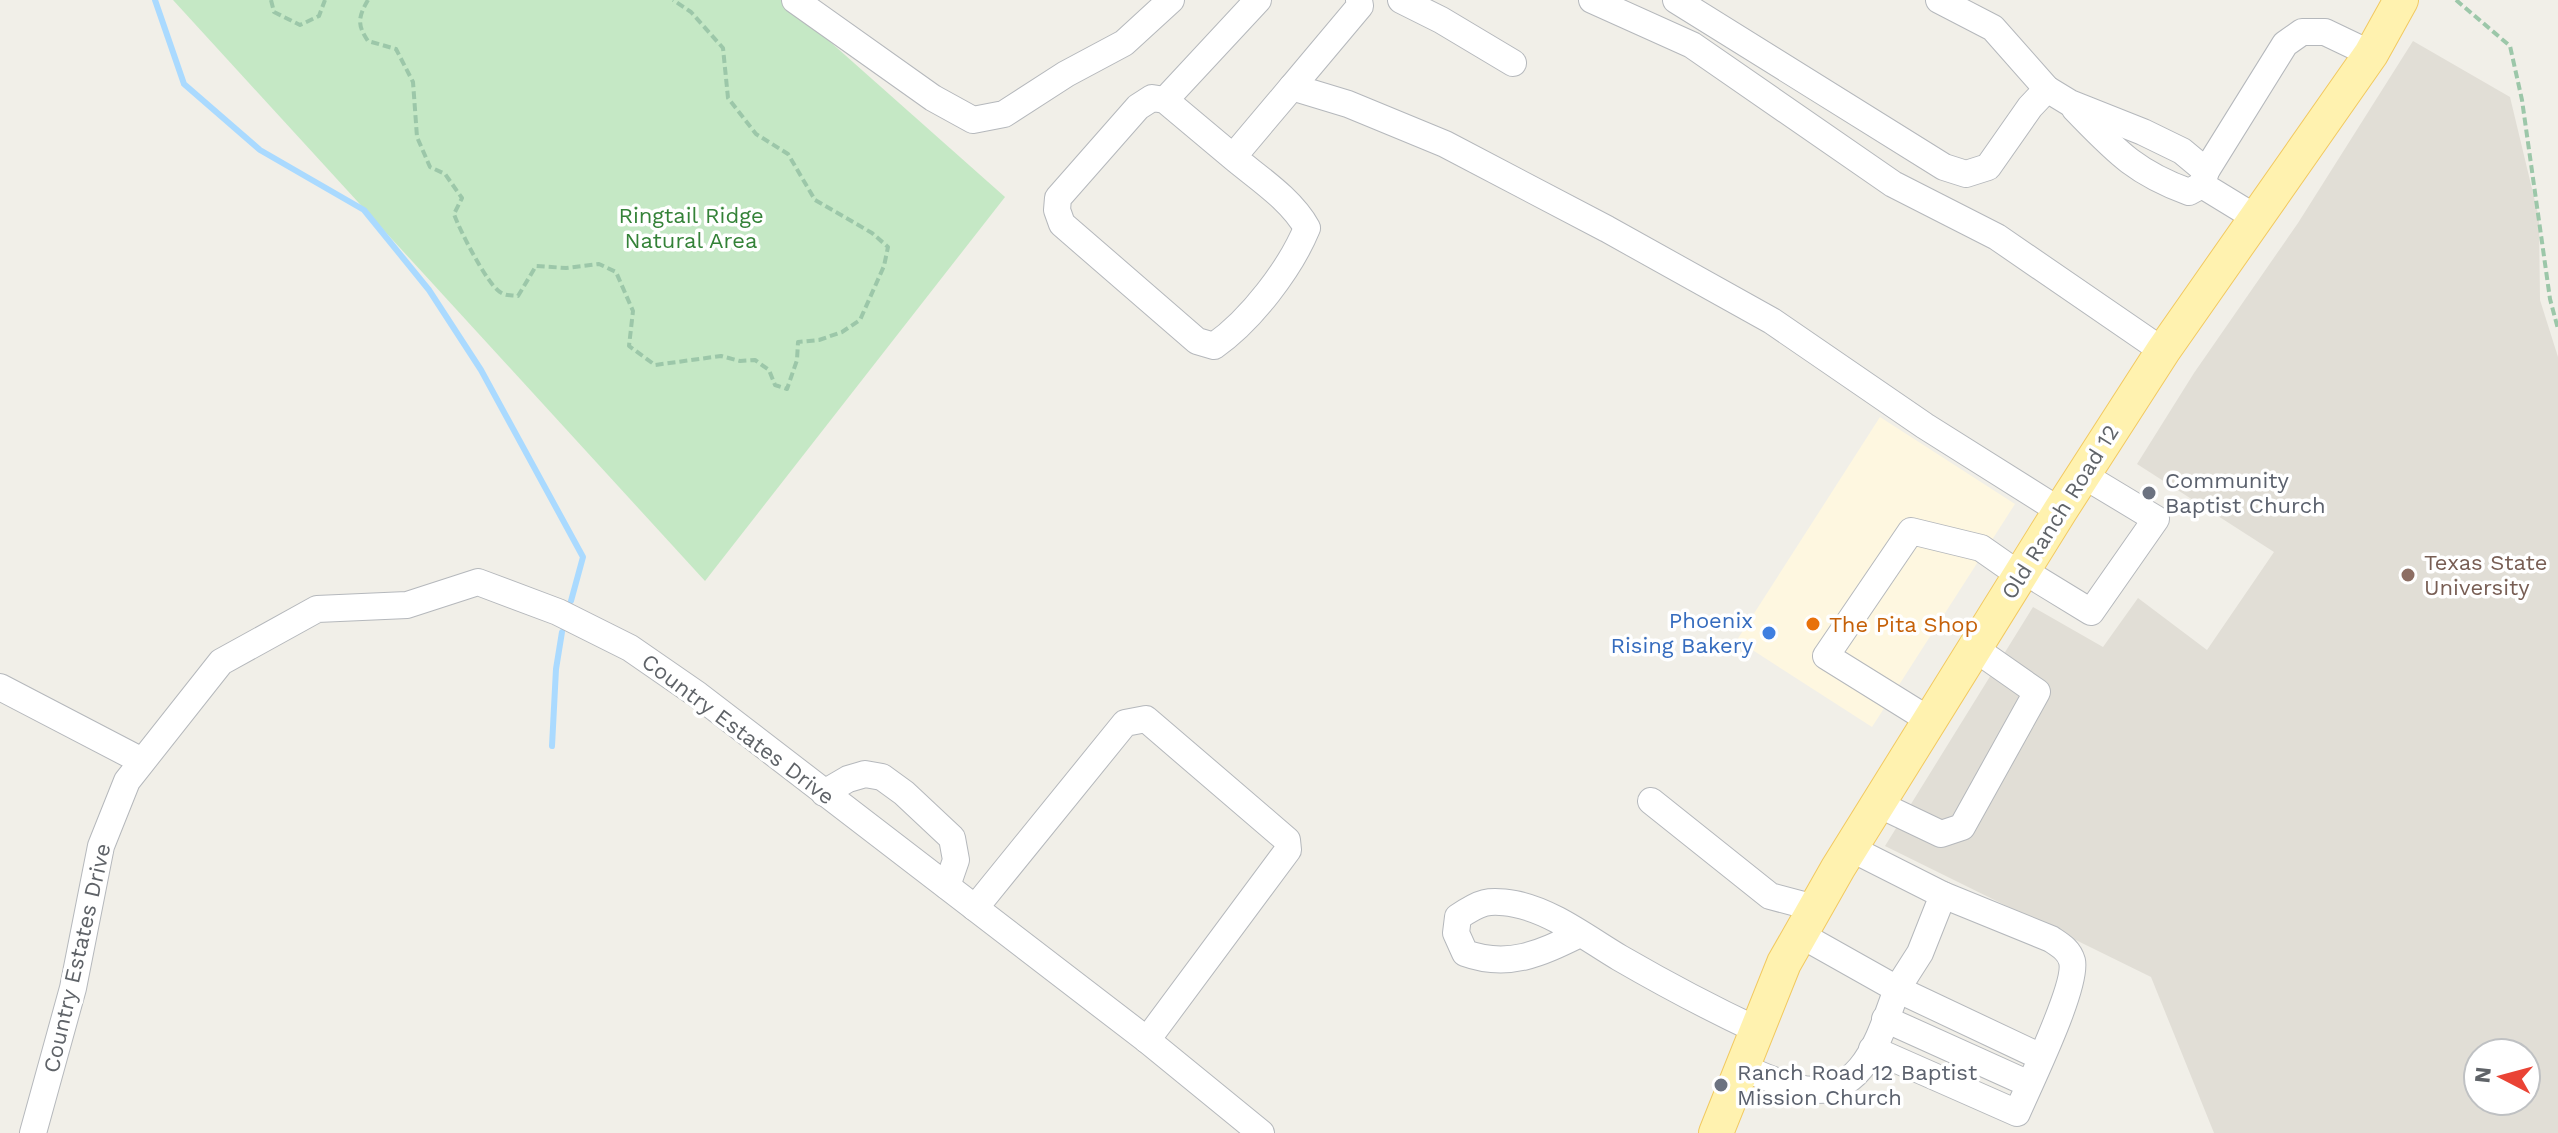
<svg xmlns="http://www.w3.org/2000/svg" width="2558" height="1133" font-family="'Work Sans',sans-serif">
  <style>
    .commercial { fill: #fef7e0 }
    .education { fill: #e1ded6; fill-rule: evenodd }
    .green { fill: #c5e8c5 }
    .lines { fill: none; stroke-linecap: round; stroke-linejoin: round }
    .stream { stroke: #aadaff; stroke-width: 6 }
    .minor-casing { stroke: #b5b8bc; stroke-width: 28 }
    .major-casing { stroke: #f2c960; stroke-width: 36 }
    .path { stroke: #9cc7a9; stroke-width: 4; stroke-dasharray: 8 4; stroke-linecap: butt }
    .minor { stroke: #fff; stroke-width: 26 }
    .major { stroke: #fff2af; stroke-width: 34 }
    .worship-dot { fill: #6b7280; stroke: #fff; stroke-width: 3 }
    .education-dot { fill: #8d6e63; stroke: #fff; stroke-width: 3 }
    .food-dot { fill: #e8710a; stroke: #fff; stroke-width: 3 }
    .shop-dot { fill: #3f7fe0; stroke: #fff; stroke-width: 3 }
    .labels { text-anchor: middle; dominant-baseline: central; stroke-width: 7; stroke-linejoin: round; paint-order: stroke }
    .park-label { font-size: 22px; fill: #348238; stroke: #fff }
    .worship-label { font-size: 22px; fill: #5b616d; stroke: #fff; text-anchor: start }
    .street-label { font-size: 22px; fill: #5f6368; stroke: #fff }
    .education-label { font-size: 22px; fill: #785e54; stroke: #fff; text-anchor: start }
    .shop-label { font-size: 22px; fill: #366cbe; stroke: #fff; text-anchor: end }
    .food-label { font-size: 22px; fill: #c56008; stroke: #fff; text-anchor: start }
  </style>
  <rect width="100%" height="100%" fill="#f1efe8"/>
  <path class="commercial" d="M1880 417 2015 504 1872 727 1737 640Z"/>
  <path class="education" d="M2413 41 2510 97 2539 218 2540 300 2558 357V1133H2214L2151 977 1885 846 2033 607 2103 647 2138 598 2207 650 2274 552 2137 464 2194 373 2298 223ZM2478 1053H2526V1101H2478Z"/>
  <path class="green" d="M173 0H783L1005 197 705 581Z"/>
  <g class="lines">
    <g class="stream">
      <path d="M155 0 184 84 260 150 364 210 429 290 481 370 583 557 571 601"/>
      <path d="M552 746 556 669 562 632"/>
    </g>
    <defs>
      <g id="minor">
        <path d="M795 0 933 98 973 120 1004 114 1066 74 1124 43 1171 0"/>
        <path d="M1401 0 1441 20 1513 63"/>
        <path d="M1592 0 1692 45 1893 184 1997 237 2163 351"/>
        <path d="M1676 0 1944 167 1966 174 1988 167 2030 107 2047 89"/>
        <path d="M1939 0 1993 28 2047 89 2070 103 2143 132 2182 151 2206 171"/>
        <path d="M1292 87 1360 6 1359 0"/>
        <path d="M1165 100 1258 0"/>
        <path d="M2075 109C2115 150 2134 172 2189 192L2202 185"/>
        <path d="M1233 157 1165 100 1152 98 1138 107 1058 198 1057 210 1062 224 1197 341 1214 346C1251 320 1290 269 1307 228 1291 199 1258 178 1233 157L1292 87 1348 104 1445 144 1607 229 1772 321 1925 426 2060 511"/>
        <path d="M2256 218 2202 185 2206 171 2285 44 2302 32H2325L2371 54"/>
        <path d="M2024 571 2091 612 2156 519 2083 475"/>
        <path d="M0 687 142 761"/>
        <path d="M1929 720 1826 656 1911 531 1981 548 2021 576"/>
        <path d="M824 793 848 779 865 774 882 777 904 793 952 838 956 860 947 886"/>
        <path d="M1651 801 1770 896 1815 908"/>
        <path d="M1878 804 1941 834 1962 827 2037 692 1974 648"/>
        <path d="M1850 848 1943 895 1920 953 1897 989 2041 1057"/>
        <path d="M975 908 1125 723 1146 719 1287 840 1288 850 1147 1040"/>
        <path d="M1580 934C1541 953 1509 969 1465 953L1456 933 1458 917C1480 902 1488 899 1515 904 1552 911 1588 939 1620 958 1665 984 1710 1008 1757 1030"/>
        <path d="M1885 1019 2029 1084"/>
        <path d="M1872 1049 2017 1113C2029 1085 2078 985 2072 961 2069 950 2060 945 2051 939L1943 895"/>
        <path d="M1742 1067C1759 1074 1777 1083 1795 1087 1862 1105 1879 1038 1897 989L1801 935"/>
        <path d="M33 1133 73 988 101 846 127 781 221 662 317 609 407 605 478 582 558 612 630 648 698 695 1147 1040 1261 1133"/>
      </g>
      <path id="major" d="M1716 1133 1784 963 1838 868 2060 511 2163 351 2371 54 2401 0"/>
    </defs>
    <use href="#minor" class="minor-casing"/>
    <use href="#major" class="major-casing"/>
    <g class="path">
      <path d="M271 0 274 12 300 25 319 16 325 0"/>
      <path d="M368 0C358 17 357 25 368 41L396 49 413 82 417 137 430 167 445 174 462 198 454 214C459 229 487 284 500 292 505 296 511 295 518 296L536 266 566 268 599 264 616 272 633 311 629 346 655 365 721 356 740 361 755 360 769 370 775 385 787 389 797 360 798 342 819 340 842 332 860 320 884 266 888 247 872 233 815 200 788 154 756 134 728 98 723 48 691 12 673 0"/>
      <path d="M2456 0 2510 46 2522 100 2550 299 2558 329"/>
    </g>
    <use href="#minor" class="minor"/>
    <use href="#major" class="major"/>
  </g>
  <g class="worship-dot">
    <circle cx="2149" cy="493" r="8"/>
    <circle cx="1721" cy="1085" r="8"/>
  </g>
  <circle class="education-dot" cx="2408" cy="575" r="8"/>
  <circle class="food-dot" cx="1813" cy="624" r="8"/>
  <circle class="shop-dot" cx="1769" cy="633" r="8"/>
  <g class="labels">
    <g class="park-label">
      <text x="691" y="215">Ringtail Ridge<tspan x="691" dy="25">Natural Area</tspan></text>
    </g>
    <g class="worship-label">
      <text x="2165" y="480">Community<tspan x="2165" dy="25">Baptist Church</tspan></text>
      <text x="1737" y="1072">Ranch Road 12 Baptist<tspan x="1737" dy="25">Mission Church</tspan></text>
    </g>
    <g class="street-label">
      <text transform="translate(2060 512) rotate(-58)">Old Ranch Road 12</text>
      <text transform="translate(738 729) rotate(37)">Country Estates Drive</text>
      <text transform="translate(77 958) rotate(-77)">Country Estates Drive</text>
    </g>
    <g class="education-label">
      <text x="2424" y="562">Texas State<tspan x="2424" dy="25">University</tspan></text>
    </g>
    <g class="shop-label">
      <text x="1753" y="620">Phoenix<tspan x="1753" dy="25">Rising Bakery</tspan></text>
    </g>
    <g class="food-label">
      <text x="1829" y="624">The Pita Shop</text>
    </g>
  </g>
  <g transform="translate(2502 1077) rotate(276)"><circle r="38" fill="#ffffff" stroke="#bfc1c3" stroke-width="2"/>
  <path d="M0-6L14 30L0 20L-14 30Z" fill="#ea4335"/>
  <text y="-12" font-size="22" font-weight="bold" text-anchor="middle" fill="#5f6368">N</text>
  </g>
</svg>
